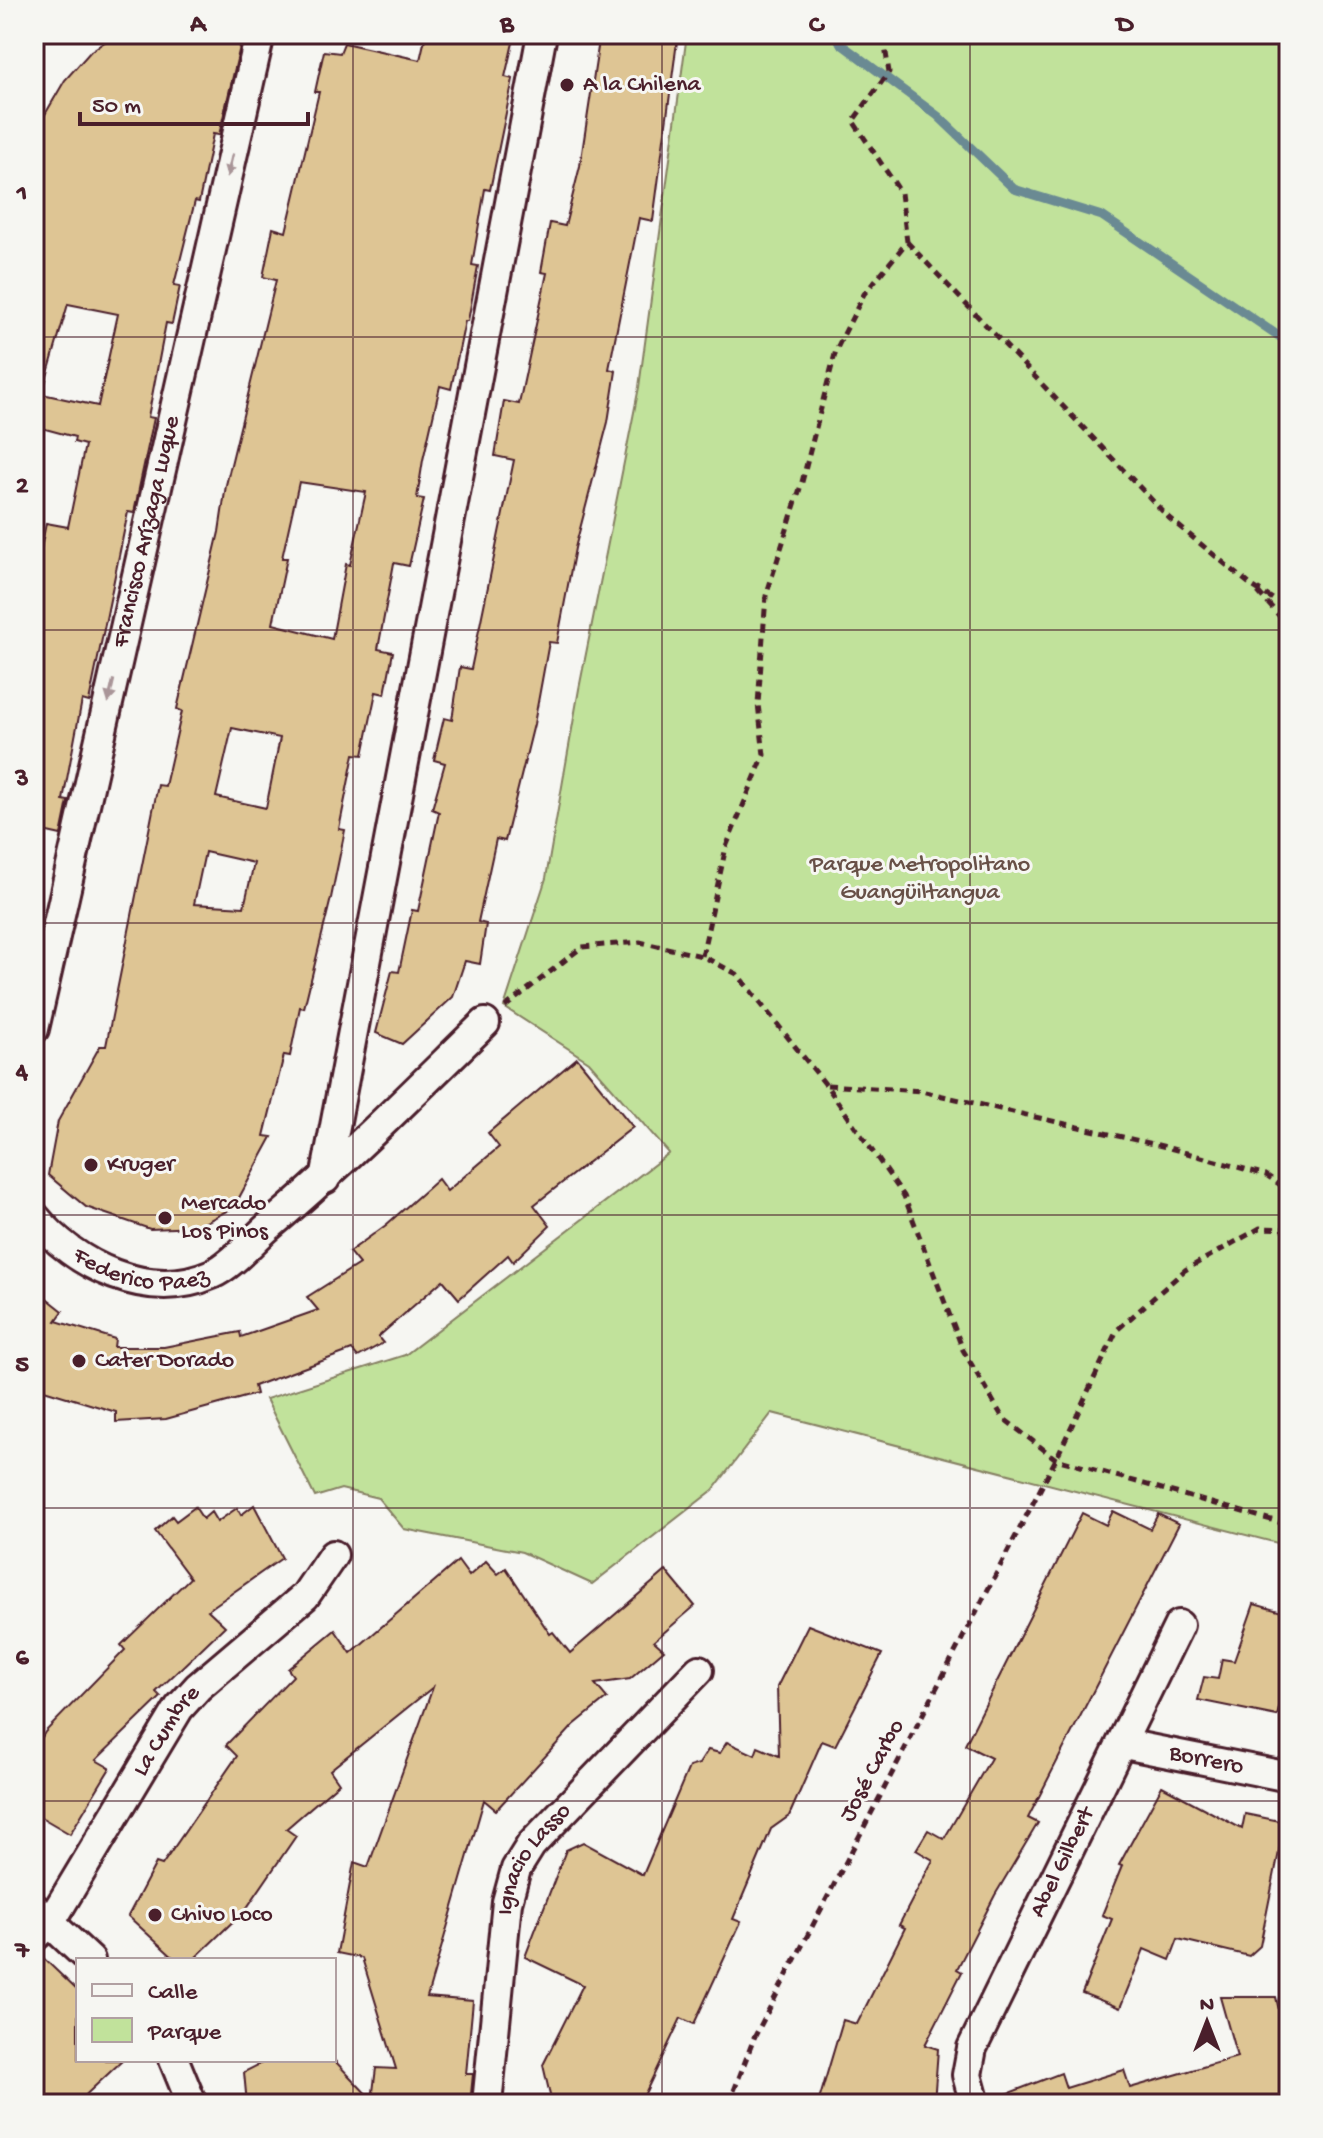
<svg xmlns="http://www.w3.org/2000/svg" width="1323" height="2138" font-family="'Gochi Hand',sans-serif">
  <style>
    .green { fill: #c1e29b; stroke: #868063; stroke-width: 2 }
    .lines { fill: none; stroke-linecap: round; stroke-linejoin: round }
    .stream { stroke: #6a8a93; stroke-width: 9 }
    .building { fill: #dec594; stroke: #4a1f2b; stroke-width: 2; fill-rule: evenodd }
    .street-casing { stroke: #4a1f2b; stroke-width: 34 }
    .path { stroke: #4a1f2b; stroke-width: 5; stroke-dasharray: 8 6; stroke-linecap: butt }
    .street { stroke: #f6f6f2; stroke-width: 28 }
    .oneway { fill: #a99598 }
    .grid { fill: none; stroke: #4a1f2b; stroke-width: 2; stroke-opacity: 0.55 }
    .poi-dot { fill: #4a1f2b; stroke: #f6f6f2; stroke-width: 3 }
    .labels { text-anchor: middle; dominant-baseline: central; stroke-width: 6; stroke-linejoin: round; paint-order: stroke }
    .poi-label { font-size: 24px; fill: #4a1f2b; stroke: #f6f6f2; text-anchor: start }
    .street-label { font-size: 24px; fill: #4a1f2b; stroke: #f6f6f2 }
    .park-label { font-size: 24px; fill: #685047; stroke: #f6f6f2 }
    .neatline { fill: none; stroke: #4a1f2b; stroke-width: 3 }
    .grid-label { font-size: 26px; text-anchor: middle; font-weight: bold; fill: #4a1f2b }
  </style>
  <rect width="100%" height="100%" fill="#f6f6f2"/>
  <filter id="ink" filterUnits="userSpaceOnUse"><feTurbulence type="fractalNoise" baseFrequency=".0125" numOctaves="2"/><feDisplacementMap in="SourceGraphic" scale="16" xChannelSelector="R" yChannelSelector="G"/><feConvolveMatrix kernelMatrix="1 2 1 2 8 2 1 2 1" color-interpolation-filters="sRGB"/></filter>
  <g filter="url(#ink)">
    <path class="green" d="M687 34H1289V1546L772 1413 713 1490 592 1584 522 1552 404 1529 378 1498 341 1489 315 1497 266 1399 405 1355 669 1153 589 1062 504 1007 546 878 579 689 639 387Z"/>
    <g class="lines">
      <path class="stream" d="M836 34 841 44 938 116 1014 189 1102 216 1289 343"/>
    </g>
    <g class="building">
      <path d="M117 34H243L219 135 213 134 199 202 195 201 174 285 180 286 172 324 166 323 148 417 154 418 141 479 134 513 128 512 89 702 82 700 63 800 68 801 61 835 34 829V585L46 523 68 527 85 445 74 442 75 437 34 426V142L40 123 65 80 91 51ZM68 304 118 314 98 406 42 394Z"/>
      <path d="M426 34H515L505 77 513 79 490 190 485 189 472 265 478 266 468 321H465L451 389 440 386 423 460 417 498 424 499 409 566 394 563 378 649 393 652 385 694 376 692 363 755 354 754 339 829 345 830 331 898 304 1008 300 1007 290 1056 284 1055 264 1136 272 1137 234 1207 197 1227 150 1229 86 1207 48 1175 58 1121 100 1046H106L158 785 165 786 182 711 177 709 219 532 226 485 276 280 263 277 273 228 286 232 319 92H315L324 51 340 53 344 43 420 60ZM299 482 366 492 350 565 346 564 332 639 273 624 287 558H282ZM232 728 280 738 266 808 216 797ZM205 852 254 863 244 907 194 904Z"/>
      <path d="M600 34H678L653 221 639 218 609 369 616 371 608 422 575 548 557 643 549 642 534 724 505 841 496 839 478 922 486 924 480 964 465 961 453 997 402 1044 376 1033 392 971 399 972 412 910 418 911 439 812 432 809 445 763 434 760 444 718 452 720 460 667 471 669 514 460 495 456 504 401 519 404 547 273 541 272 550 223 565 226 580 166Z"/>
      <path d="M577 1058 633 1127 534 1205 550 1226 513 1262 508 1255 459 1299 443 1280 378 1337 383 1343 358 1357 352 1350 254 1386 256 1394 166 1419 116 1422V1412L34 1387V1288L63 1311 56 1321 115 1339 114 1347H164L240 1332 241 1337 318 1310 307 1297 359 1264 349 1252 386 1225 438 1179 447 1191 499 1147 488 1133Z"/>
      <path d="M254 1505 282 1558 208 1610 225 1626 156 1692 161 1697 96 1760 110 1768 70 1834 34 1813V1751L45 1732 125 1650 121 1645 190 1578 155 1531 172 1516 176 1521 195 1507 203 1519 211 1512 217 1522 237 1508 241 1515Z"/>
      <path d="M1113 1511 1150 1529 1158 1514 1179 1524 1028 1818 1038 1823 995 1895 957 1969 962 1972 925 2045 938 2049 934 2103 818 2104 843 2020 857 2024 905 1928 899 1925 933 1860 916 1850 928 1830 944 1839 991 1758 965 1745 1082 1513 1106 1525Z"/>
      <path d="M458 1561 469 1576 486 1561 498 1574 506 1568 550 1634 553 1632 570 1653 666 1571 695 1606 654 1641 664 1650 630 1679 595 1684 607 1698 574 1725 496 1810 484 1800 427 1997 473 2001 466 2074H473L470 2104H247L244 2072 268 2060H334L372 2100 376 2068 396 2069 362 1958 337 1953 354 1862 368 1867 433 1687 330 1770 339 1783 286 1829 296 1836 246 1909 193 1960H176L128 1916 156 1863 162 1865 237 1756 226 1745 293 1676 288 1669 335 1630 351 1653Z"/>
      <path d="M1254 1604 1289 1614V1670L1277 1716 1198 1700 1204 1677 1218 1679 1222 1659 1234 1661Z"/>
      <path d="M808 1625 882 1654 835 1746 822 1741 789 1816 771 1829 733 1919 741 1922 694 2024 681 2018 640 2104H552L543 2065 583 1985 525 1957 566 1850 583 1842 643 1875 689 1767 699 1764 708 1750 720 1753 727 1742 755 1755 758 1747 779 1756 777 1687Z"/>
      <path d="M1162 1786 1242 1829 1245 1814 1285 1822 1260 1946 1249 1956 1178 1939 1170 1960 1144 1949 1120 2008 1082 1993 1112 1919 1102 1915 1122 1866 1119 1865Z"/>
      <path d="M38 1953 78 1991V2060H123L76 2104H58L46 2096 34 2104V1954Z"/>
      <path d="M1220 1997H1276L1289 2056V2104H992L991 2100 1061 2073 1066 2088 1124 2070 1130 2088 1237 2057Z"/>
    </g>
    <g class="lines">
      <defs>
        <g id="street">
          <path id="s1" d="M34 1029 260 34"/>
          <path d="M325 1179 542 34"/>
          <path id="s2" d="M34 1216C75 1266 148 1302 212 1274 232 1265 252 1241 268 1227 344 1163 414 1092 485 1023"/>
          <path id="s3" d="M1124 1744 1289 1777"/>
          <path d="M34 1908 90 1960"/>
          <path id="s4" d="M34 1937 50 1923 179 1708 198 1687 305 1596 333 1555"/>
          <path d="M174 2060 192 2104"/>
          <path id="s5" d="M487 2104 507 1902 516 1869 531 1845 699 1670"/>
          <path id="s6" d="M975 2104 967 2075 972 2048 1179 1625"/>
        </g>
      </defs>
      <use href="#street" class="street-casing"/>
      <g class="path">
        <path d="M907 242 1169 518 1252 586 1289 609"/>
        <path d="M1258 592 1289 627"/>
        <path d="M702 956 726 847 764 755 758 704 766 596 802 482 836 350 864 294 907 242 901 193 853 121 889 72 883 34"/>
        <path d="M505 1007 582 947 640 942 702 956 737 974 826 1085 904 1196 963 1350 1003 1418 1056 1459 1289 1525"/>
        <path d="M827 1085 921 1091 1162 1146 1266 1175 1289 1191"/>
        <path d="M729 2104 754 2038 1056 1459 1117 1330 1185 1270 1260 1228 1289 1229"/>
      </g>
      <use href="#street" class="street"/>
    </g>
    <defs><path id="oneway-solid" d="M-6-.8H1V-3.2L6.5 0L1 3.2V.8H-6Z" transform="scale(2)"/></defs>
    <g class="oneway">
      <use href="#oneway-solid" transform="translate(230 165) rotate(103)"/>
      <use href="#oneway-solid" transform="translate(111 691) rotate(103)"/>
    </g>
  </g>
  <path class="grid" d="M353 34V2104M662 34V2104M970 34V2104M34 337H1289M34 630H1289M34 923H1289M34 1215H1289M34 1508H1289M34 1801H1289"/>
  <g class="poi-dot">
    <circle cx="567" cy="85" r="8"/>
    <circle cx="91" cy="1165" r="8"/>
    <circle cx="165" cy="1218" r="8"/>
    <circle cx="79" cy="1361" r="8"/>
    <circle cx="155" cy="1915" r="8"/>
  </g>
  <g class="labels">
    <g class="poi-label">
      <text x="583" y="85">A la Chilena</text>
      <text x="107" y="1165">Kruger</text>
      <text x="181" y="1204">Mercado<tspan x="181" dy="28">Los Pinos</tspan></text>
      <text x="95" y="1361">Cater Dorado</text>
      <text x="171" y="1915">Chivo Loco</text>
    </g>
    <g class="street-label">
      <text stroke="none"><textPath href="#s1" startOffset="510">Francisco Arízaga Luque</textPath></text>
      <text stroke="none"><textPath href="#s2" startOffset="126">Federico Paez</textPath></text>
      <text stroke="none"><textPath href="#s4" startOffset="246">La Cumbre</textPath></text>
      <text stroke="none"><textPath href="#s3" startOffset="84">Borrero</textPath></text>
      <text transform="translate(873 1771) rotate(-62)">José Carbo</text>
      <text stroke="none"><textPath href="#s5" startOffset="254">Ignacio Lasso</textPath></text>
      <text stroke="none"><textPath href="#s6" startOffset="264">Abel Gilbert</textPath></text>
    </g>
    <g class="park-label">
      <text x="920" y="865">Parque Metropolitano<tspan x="920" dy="28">Guangüiltangua</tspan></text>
    </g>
  </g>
  <rect width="1323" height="2138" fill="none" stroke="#f6f6f2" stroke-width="88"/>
  <rect x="76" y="1958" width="260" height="104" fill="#f6f6f2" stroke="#b1a0a2" stroke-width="2"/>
  <rect x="92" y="1984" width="40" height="12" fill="#f6f6f2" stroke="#b1a0a2" stroke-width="2"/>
  <text x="148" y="1998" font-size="24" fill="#4a1f2b">Calle</text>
  <rect x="92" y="2018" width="40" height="24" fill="#c1e29b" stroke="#b1a0a2" stroke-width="2"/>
  <text x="148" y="2038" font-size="24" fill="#4a1f2b">Parque</text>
  <g transform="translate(1207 2022)" stroke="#f6f6f2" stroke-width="6" paint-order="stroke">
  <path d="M0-6L14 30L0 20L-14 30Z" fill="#4a1f2b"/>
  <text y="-12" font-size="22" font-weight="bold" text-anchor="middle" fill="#4a1f2b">N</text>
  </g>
  <path d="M80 112v12h228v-12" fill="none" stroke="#4a1f2b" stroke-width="4"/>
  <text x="92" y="112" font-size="24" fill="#4a1f2b" stroke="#f6f6f2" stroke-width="6" paint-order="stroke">50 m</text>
  <rect x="44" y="44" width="1235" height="2050" class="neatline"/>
  <g class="grid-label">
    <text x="198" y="31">A</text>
    <text x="507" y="31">B</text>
    <text x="816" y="31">C</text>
    <text x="1125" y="31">D</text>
    <text x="22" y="200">1</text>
    <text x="22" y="492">2</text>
    <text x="22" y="785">3</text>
    <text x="22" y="1078">4</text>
    <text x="22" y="1371">5</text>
    <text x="22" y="1664">6</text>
    <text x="22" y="1957">7</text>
  </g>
</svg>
